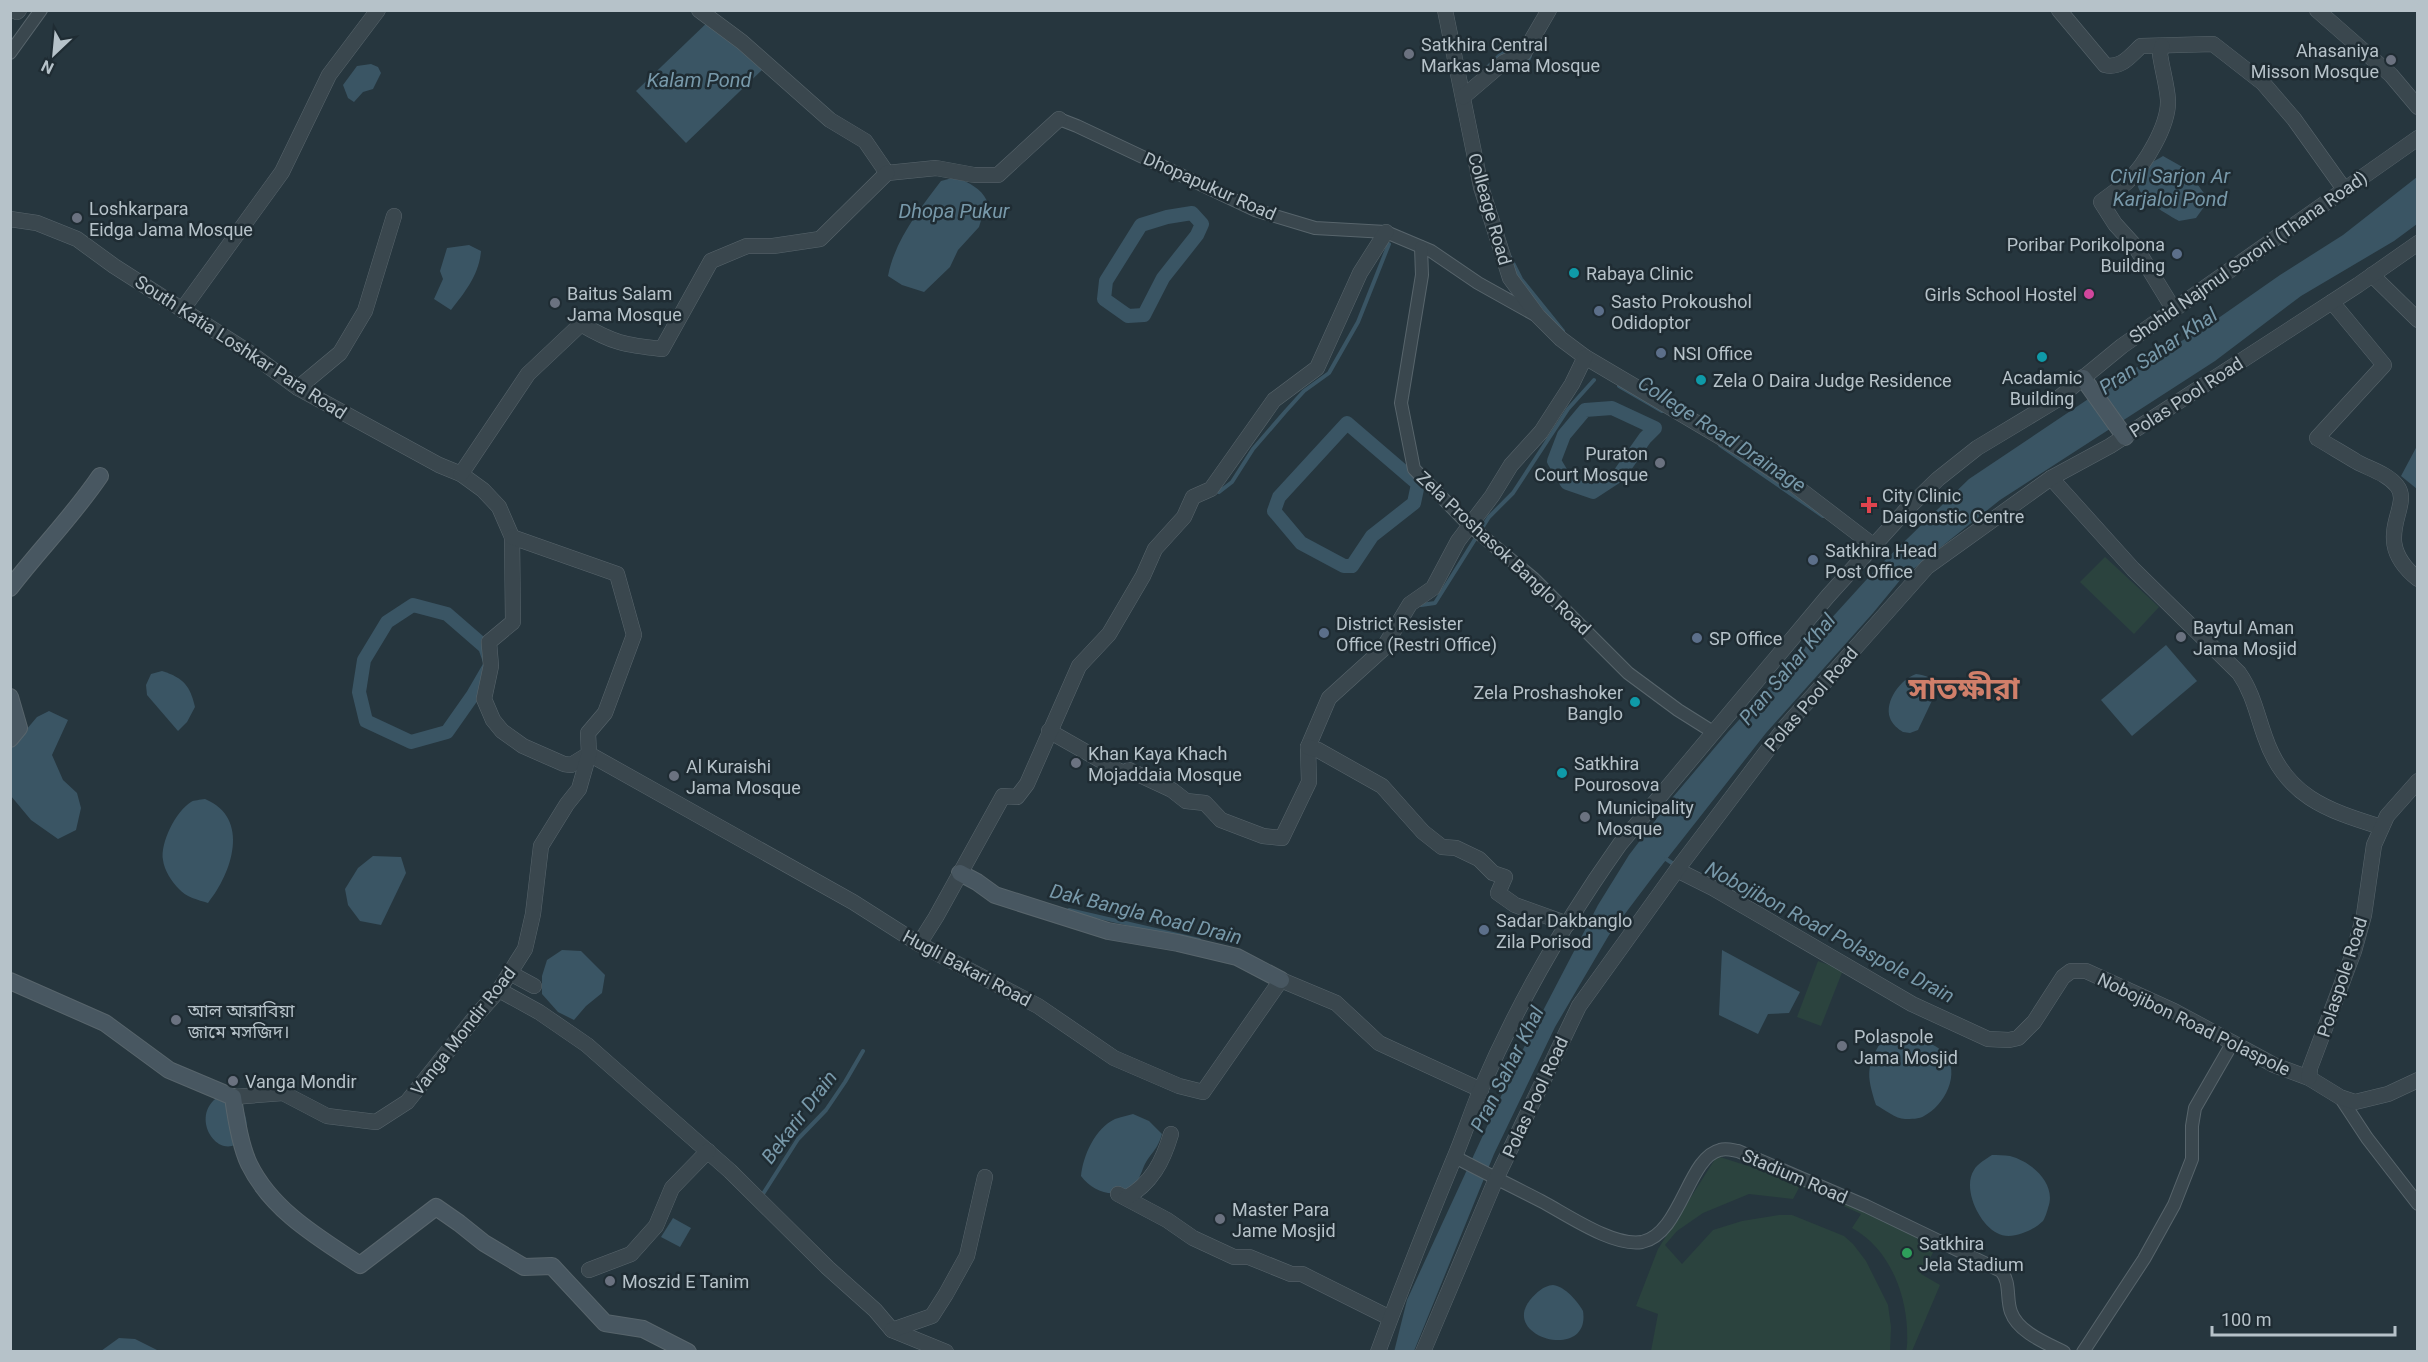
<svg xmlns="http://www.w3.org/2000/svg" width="2428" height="1362" font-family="Roboto,'Noto Sans Bengali',sans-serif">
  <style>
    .green { fill: #2b433e }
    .water { fill: #3a5564 }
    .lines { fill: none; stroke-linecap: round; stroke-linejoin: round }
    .stream { stroke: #3a5564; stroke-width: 4 }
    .canal { stroke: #3a5564; stroke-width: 14 }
    .minor-casing { stroke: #58656c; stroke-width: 14 }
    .tertiary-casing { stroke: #58656c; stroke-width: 16 }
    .secondary-casing { stroke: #58656c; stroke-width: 18 }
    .minor { stroke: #3a474e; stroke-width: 12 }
    .tertiary { stroke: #3a474e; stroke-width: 15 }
    .secondary { stroke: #485761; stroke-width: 16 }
    .worship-dot { fill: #6b7280; stroke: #1f2c33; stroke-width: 2 }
    .service-dot { fill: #5c6f8a; stroke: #1f2c33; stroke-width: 2 }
    .culture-dot { fill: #0f9aa8; stroke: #1f2c33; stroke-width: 2 }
    .hotel-dot { fill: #d1479c; stroke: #1f2c33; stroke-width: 2 }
    .health-dot { fill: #e0444e; stroke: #1f2c33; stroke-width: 2 }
    .leisure-dot { fill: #2e9e5b; stroke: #1f2c33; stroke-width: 2 }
    .labels { text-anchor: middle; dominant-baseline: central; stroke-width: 5; stroke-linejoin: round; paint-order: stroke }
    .poi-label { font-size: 18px; fill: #b6c2c9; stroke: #1f2c33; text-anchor: start }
    .street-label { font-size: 18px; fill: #b6c2c9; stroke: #1f2c33 }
    .water-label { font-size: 20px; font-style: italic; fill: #7899aa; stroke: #1f2c33 }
    .town-label { font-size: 30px; font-weight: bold; fill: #d07f6a; stroke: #1f2c33 }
  </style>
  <rect width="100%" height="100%" fill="#26363e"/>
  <g class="green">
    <path d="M2105 557 2159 607 2134 634 2080 582Z"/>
    <path d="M1818 961 1843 970 1821 1026 1797 1017Z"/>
    <path d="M1717 1156 1798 1182 1938 1244 1921 1274 1940 1285 1912 1351H1906C1908 1344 1907 1336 1907 1328 1905 1289 1887 1247 1852 1228L1861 1214 1800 1186 1793 1199 1749 1194 1703 1213 1677 1231 1665 1245 1682 1264 1713 1230 1742 1221 1779 1215H1792L1844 1236 1853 1244 1866 1261 1888 1305 1891 1327 1890 1351H1651L1658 1314 1636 1306 1658 1249Z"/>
  </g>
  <g class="water">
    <path d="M713 17 763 69 686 143 636 91Z"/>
    <path d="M371 64 378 67 381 73 373 89 363 92 354 102 348 98 343 85 357 66Z"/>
    <path d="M2163 156 2186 169 2209 200 2196 218 2179 221C2164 212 2123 192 2142 169 2147 164 2157 160 2163 156Z"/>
    <path d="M956 177C969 183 981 188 987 201L979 227 958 250 950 267 924 292 902 285 888 276C895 240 919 210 941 181Z"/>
    <path d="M2417 177V224L2394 241 2301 296 2215 361 2000 500 1901 579 1873 613 1766 733 1655 874 1609 935 1555 1027 1494 1154 1414 1351 1394 1352 1407 1300 1429 1252 1521 1053 1598 905 1629 855 1673 797 1728 732 1877 568 1969 479 2127 373 2207 326 2280 275 2343 235Z"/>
    <path d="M469 245 481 251C479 275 465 292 451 310L434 299 443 279 440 271 447 248Z"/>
    <path d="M2417 446V489L2401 476Z"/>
    <path d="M2166 645 2197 681 2132 736 2101 700Z"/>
    <path d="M162 671C184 678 190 686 195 707L187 722 178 731 147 695 146 685 151 674Z"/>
    <path d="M1916 674C1925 675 1935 678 1938 688L1918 730 1910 733 1903 732C1898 729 1892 724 1890 718 1884 701 1901 679 1916 674Z"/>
    <path d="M49 711 68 720 52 755 63 780 77 793 81 808 76 830 58 839 31 820 11 796 10 749 37 717Z"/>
    <path d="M205 799C251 818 232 873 208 903 198 900 186 897 179 889 172 882 164 870 163 860 160 843 176 811 191 802 194 800 200 800 205 799Z"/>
    <path d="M373 856 401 857 406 873 381 925 360 921 348 905 345 889 358 868Z"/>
    <path d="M562 950 581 951 605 975 602 993 586 1006 574 1020 558 1012 542 994V976L547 960Z"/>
    <path d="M1722 950 1800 992 1789 1013 1768 1014 1758 1034 1719 1015Z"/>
    <path d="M1907 1035C1918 1038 1936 1044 1944 1053 1962 1073 1944 1106 1924 1116 1920 1119 1910 1119 1905 1119 1896 1119 1884 1109 1876 1105 1866 1074 1866 1065 1884 1037Z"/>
    <path d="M223 1094 240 1102C245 1113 251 1128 243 1138 220 1167 184 1113 223 1094Z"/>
    <path d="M1133 1114 1149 1121 1162 1134C1157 1151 1151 1152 1144 1166 1141 1173 1139 1181 1133 1186 1115 1200 1093 1192 1081 1176 1083 1156 1095 1128 1115 1119 1120 1117 1127 1116 1133 1114Z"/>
    <path d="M1992 1155C1997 1155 2004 1155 2010 1156 2033 1162 2057 1185 2048 1208 2047 1212 2045 1218 2043 1221 2033 1231 2010 1241 1997 1233 1979 1224 1962 1188 1974 1170 1977 1164 1986 1159 1992 1155Z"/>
    <path d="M673 1218 691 1228 680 1247 661 1237Z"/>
    <path d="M1553 1285C1566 1287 1577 1301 1583 1311 1591 1362 1500 1338 1530 1300 1537 1292 1543 1286 1553 1285Z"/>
    <path d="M119 1338 135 1339 159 1351H101Z"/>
  </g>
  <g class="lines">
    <g class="stream">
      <path d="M1526 64 1530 56"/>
      <path d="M1485 70 1506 49"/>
      <path d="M1510 257 1521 279 1563 331"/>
      <path d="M1619 386 1662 411"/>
      <path d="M1720 445 1823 516"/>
      <path d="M1219 492 1232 482 1253 449 1285 412 1304 391 1329 373 1358 322 1389 244"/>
      <path d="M1421 605 1435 603 1489 517 1513 493 1568 409 1594 380"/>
      <path d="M1666 859 1675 865"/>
      <path d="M1069 910 1199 940"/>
      <path d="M761 1197 798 1139 826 1110 845 1082 863 1051"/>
    </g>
    <g class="canal">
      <path d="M1192 213 1202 224 1197 235 1163 278 1144 315 1128 316 1104 299 1106 281 1141 225 1167 217Z"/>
      <path d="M1612 408 1655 428 1645 438 1619 475 1593 492 1567 483 1554 461 1564 435 1585 410Z"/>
      <path d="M1347 423 1418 484 1414 503 1372 536 1352 566H1344L1301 543 1274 511 1279 497Z"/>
      <path d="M413 605 447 614 485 647 491 664 473 695 447 732 411 742 366 721 359 692 364 660 387 622Z"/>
    </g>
    <defs>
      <g id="minor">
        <path d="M10 53 41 10"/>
        <path d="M1059 119 1077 126 1255 210 1315 228 1386 232 1431 251 1478 283 1537 316"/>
        <path d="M1421 247 1422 275 1401 403 1414 469 1469 525 1534 579 1628 673 1678 710 1713 732"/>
        <path d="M2340 1097 2367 1138 2418 1204"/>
        <path d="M1455 1157C1483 1172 1512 1186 1541 1201 1566 1214 1613 1247 1642 1242 1681 1234 1688 1157 1720 1150 1726 1148 1732 1150 1738 1151L1866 1206 2001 1271C2011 1282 2006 1299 2011 1312 2018 1332 2046 1343 2064 1352"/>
        <path d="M2083 1352 2144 1259 2174 1205 2192 1159V1126L2195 1108 2233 1042"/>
      </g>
      <g id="tertiary">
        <path d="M14 10 17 12 19 10"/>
        <path d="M699 10 742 42 830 120 865 141 887 173 936 168 974 175H998L1059 119"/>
        <path d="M1445 10 1481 187 1510 278 1538 316 1561 339 1585 357 1744 451 1793 484 1874 546"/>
        <path d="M2059 10 2105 65C2121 69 2130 56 2141 46L2213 44 2263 83 2294 119 2344 189"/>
        <path d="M2317 10 2391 75 2418 107"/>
        <path d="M2162 46 2160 54C2162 69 2167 85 2168 100 2169 125 2145 165 2127 182 2119 189 2110 195 2101 202L2115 224 2135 246 2174 310"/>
        <path d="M1463 97 1504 62 1524 53 1549 10"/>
        <path d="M10 219 37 223 77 239 114 266 250 353 298 388 439 465 461 474 483 490 499 507 512 537 513 622 489 642 491 666 484 699 493 720 502 731 523 746 564 764 571 765 589 754"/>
        <path d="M2372 275 2418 320"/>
        <path d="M2332 302 2384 365 2317 438C2330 446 2344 454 2357 462 2370 469 2388 474 2397 486 2414 507 2368 539 2418 579"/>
        <path d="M182 310 282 172 329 75 378 10"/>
        <path d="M298 388 340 353 365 311 394 216"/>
        <path d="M461 474 528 374 581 324C613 343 625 345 662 349L711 261 747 246H773L820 239 887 173"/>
        <path d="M2051 478 2133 569 2239 673C2253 693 2257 715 2265 737 2285 796 2326 810 2381 827"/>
        <path d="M1049 731 1123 773 1129 770 1172 790 1186 801 1205 803 1221 820 1263 836 1282 838 1309 782 1308 747 1329 698 1382 650 1410 604 1433 588 1458 541 1492 496 1511 465 1541 432 1572 384 1585 357"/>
        <path d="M1308 747 1318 750 1382 786 1423 832 1442 847 1456 848 1479 859 1493 873 1505 877 1498 893 1515 905 1568 924"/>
        <path d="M589 754 853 902 919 944 1038 1006 1114 1058 1179 1086 1203 1092 1281 980 1336 1003 1379 1043 1481 1090"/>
        <path d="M1677 870 1713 888 1912 1004 1988 1039 2009 1040 2018 1038 2034 1022 2063 977 2071 971H2086L2174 1011 2274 1065 2309 1078 2340 1097 2355 1102 2388 1094 2418 1080"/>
        <path d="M919 944 936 917 1003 796 1017 797 1027 784 1079 666 1109 634 1143 576 1155 549 1184 517 1193 497 1211 489 1274 400 1317 368 1360 273 1386 232"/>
        <path d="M510 973 534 986"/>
        <path d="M499 990 539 1012 587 1045 730 1171 828 1268 875 1310 892 1330 946 1352"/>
        <path d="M2309 1078 2310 1068 2354 951 2364 915 2374 845 2387 816 2418 781"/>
        <path d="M233 1097 283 1093 327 1116 376 1122 407 1102 476 1016 499 990 525 949 533 914 541 846 567 804 579 789 589 754 588 733 605 713 634 635 617 574 512 537"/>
        <path d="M1118 1194 1167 1220 1193 1238 1234 1257H1249L1291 1274H1302L1390 1318"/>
        <path d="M1126 1198C1152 1183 1163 1161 1171 1134"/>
        <path d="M589 1270 631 1254 656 1226 672 1188 708 1151"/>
        <path d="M892 1330 932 1316 946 1294 967 1256 985 1177"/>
        <path d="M1378 1352C1402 1287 1427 1224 1453 1161 1463 1138 1471 1113 1481 1089 1518 1003 1566 920 1620 844L1828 596 1907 509 1938 479 1977 448 2055 401 2122 346 2418 138"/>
        <path d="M1423 1352 1496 1179 1579 1006 1679 867 1785 727 1927 567 2051 478 2110 446 2358 285 2418 243"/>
      </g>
      <g id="secondary">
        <path d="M2083 378 2125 437"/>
        <path d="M10 588C39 550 73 516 100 476"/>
        <path d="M10 697 19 728 10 739"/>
        <path d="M960 873 977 882 995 895 1108 931 1178 943 1237 957 1281 980"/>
        <path d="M10 981 105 1023 169 1070 233 1097C236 1119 240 1145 249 1164 272 1211 319 1238 360 1265L436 1207 459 1223 484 1243 524 1267 552 1266 605 1323 643 1329 688 1352"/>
      </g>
    </defs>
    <use href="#minor" class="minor-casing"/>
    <use href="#tertiary" class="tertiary-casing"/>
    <use href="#secondary" class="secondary-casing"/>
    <use href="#minor" class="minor"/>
    <use href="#tertiary" class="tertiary"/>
    <use href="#secondary" class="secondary"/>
  </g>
  <g class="worship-dot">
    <circle cx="1409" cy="54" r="6"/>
    <circle cx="2391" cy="60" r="6"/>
    <circle cx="77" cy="218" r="6"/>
    <circle cx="555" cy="303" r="6"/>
    <circle cx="1660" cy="463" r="6"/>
    <circle cx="2181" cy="637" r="6"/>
    <circle cx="1076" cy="763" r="6"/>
    <circle cx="674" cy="776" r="6"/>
    <circle cx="1585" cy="817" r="6"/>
    <circle cx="176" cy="1020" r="6"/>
    <circle cx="1842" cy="1046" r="6"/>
    <circle cx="233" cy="1081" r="6"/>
    <circle cx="1220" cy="1219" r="6"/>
    <circle cx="610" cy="1281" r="6"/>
  </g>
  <g class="service-dot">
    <circle cx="2177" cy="254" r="6"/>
    <circle cx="1599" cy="311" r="6"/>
    <circle cx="1661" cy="353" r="6"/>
    <circle cx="1813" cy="560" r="6"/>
    <circle cx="1324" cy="633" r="6"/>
    <circle cx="1697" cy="638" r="6"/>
    <circle cx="1484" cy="930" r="6"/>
  </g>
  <g class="culture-dot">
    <circle cx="1574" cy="273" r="6"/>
    <circle cx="2042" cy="357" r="6"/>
    <circle cx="1701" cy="380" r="6"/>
    <circle cx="1635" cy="702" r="6"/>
    <circle cx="1562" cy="773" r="6"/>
  </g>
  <circle class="hotel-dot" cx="2089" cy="294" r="6"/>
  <path class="health-dot" d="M1866 496h6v6h6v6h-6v6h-6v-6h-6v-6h6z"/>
  <circle class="leisure-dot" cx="1907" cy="1253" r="6"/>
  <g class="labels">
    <g class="poi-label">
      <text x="1421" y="44">Satkhira Central<tspan x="1421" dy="21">Markas Jama Mosque</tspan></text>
      <text x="2379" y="50" text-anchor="end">Ahasaniya<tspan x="2379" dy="21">Misson Mosque</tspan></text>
      <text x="89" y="208">Loshkarpara<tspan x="89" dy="21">Eidga Jama Mosque</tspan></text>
      <text x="2165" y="244" text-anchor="end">Poribar Porikolpona<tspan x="2165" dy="21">Building</tspan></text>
      <text x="1586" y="273">Rabaya Clinic</text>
      <text x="567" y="293">Baitus Salam<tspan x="567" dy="21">Jama Mosque</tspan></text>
      <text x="2077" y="294" text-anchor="end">Girls School Hostel</text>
      <text x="1611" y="301">Sasto Prokoushol<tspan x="1611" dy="21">Odidoptor</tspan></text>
      <text x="1673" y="353">NSI Office</text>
      <text x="2042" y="377" text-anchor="middle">Acadamic<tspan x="2042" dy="21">Building</tspan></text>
      <text x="1713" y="380">Zela O Daira Judge Residence</text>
      <text x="1648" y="453" text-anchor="end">Puraton<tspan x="1648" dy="21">Court Mosque</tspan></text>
      <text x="1882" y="495">City Clinic<tspan x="1882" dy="21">Daigonstic Centre</tspan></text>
      <text x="1825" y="550">Satkhira Head<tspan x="1825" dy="21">Post Office</tspan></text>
      <text x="1336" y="623">District Resister<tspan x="1336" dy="21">Office (Restri Office)</tspan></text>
      <text x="2193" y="627">Baytul Aman<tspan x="2193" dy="21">Jama Mosjid</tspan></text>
      <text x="1709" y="638">SP Office</text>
      <text x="1623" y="692" text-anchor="end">Zela Proshashoker<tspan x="1623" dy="21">Banglo</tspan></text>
      <text x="1088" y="753">Khan Kaya Khach<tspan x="1088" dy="21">Mojaddaia Mosque</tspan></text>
      <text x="1574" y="763">Satkhira<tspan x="1574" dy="21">Pourosova</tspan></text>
      <text x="686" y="766">Al Kuraishi<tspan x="686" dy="21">Jama Mosque</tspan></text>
      <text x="1597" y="807">Municipality<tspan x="1597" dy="21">Mosque</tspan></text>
      <text x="1496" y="920">Sadar Dakbanglo<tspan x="1496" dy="21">Zila Porisod</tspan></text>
      <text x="188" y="1010">আল আরাবিয়া<tspan x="188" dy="21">জামে মসজিদ।</tspan></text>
      <text x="1854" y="1036">Polaspole<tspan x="1854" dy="21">Jama Mosjid</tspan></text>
      <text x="245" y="1081">Vanga Mondir</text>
      <text x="1232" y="1209">Master Para<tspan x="1232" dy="21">Jame Mosjid</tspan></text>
      <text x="1919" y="1243">Satkhira<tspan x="1919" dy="21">Jela Stadium</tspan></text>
      <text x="622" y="1281">Moszid E Tanim</text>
    </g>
    <g class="street-label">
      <text transform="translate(1210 186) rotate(24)">Dhopapukur Road</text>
      <text transform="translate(1490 209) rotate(74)">Colleage Road</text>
      <text transform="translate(2248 257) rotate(-35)">Shohid Najmul Soroni (Thana Road)</text>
      <text transform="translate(241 347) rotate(33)">South Katia Loshkar Para Road</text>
      <text transform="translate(2186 397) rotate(-33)">Polas Pool Road</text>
      <text transform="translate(1504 553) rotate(43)">Zela Proshasok Banglo Road</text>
      <text transform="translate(1811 699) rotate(-49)">Polas Pool Road</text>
      <text transform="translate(967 968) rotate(28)">Hugli Bakari Road</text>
      <text transform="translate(2342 977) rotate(-72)">Polaspole Road</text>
      <text transform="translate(2194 1024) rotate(26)">Nobojibon Road Polaspole</text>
      <text transform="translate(463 1031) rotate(-52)">Vanga Mondir Road</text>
      <text transform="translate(1535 1097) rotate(-65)">Polas Pool Road</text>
      <text transform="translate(1795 1176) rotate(23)">Stadium Road</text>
    </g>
    <g class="water-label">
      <text x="699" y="80">Kalam Pond</text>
      <text x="2170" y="176">Civil Sarjon Ar<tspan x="2170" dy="23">Karjaloi Pond</tspan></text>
      <text x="954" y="211">Dhopa Pukur</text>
      <text transform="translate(2158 351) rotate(-34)">Pran Sahar Khal</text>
      <text transform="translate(1722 434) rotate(33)">College Road Drainage</text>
      <text transform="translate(1787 669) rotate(-50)">Pran Sahar Khal</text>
      <text transform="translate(1146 914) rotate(14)">Dak Bangla Road Drain</text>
      <text transform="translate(1830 932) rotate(28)">Nobojibon Road Polaspole Drain</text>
      <text transform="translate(1507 1069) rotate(-63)">Pran Sahar Khal</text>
      <text transform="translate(799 1117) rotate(-53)">Bekarir Drain</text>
    </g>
    <g class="town-label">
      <text x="1964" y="688">সাতক্ষীরা</text>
    </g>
  </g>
  <rect width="2428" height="1362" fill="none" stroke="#b6c2c9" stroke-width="24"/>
  <g transform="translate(54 54) rotate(206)" stroke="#1f2c33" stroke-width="4.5" paint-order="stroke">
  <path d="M0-4.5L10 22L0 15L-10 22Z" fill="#b6c2c9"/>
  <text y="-9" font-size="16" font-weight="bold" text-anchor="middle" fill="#b6c2c9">N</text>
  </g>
  <path d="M2212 1326v9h183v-9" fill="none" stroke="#b6c2c9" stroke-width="3"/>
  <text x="2221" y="1326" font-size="18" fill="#b6c2c9" stroke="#1f2c33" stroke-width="4.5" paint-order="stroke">100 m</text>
</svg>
